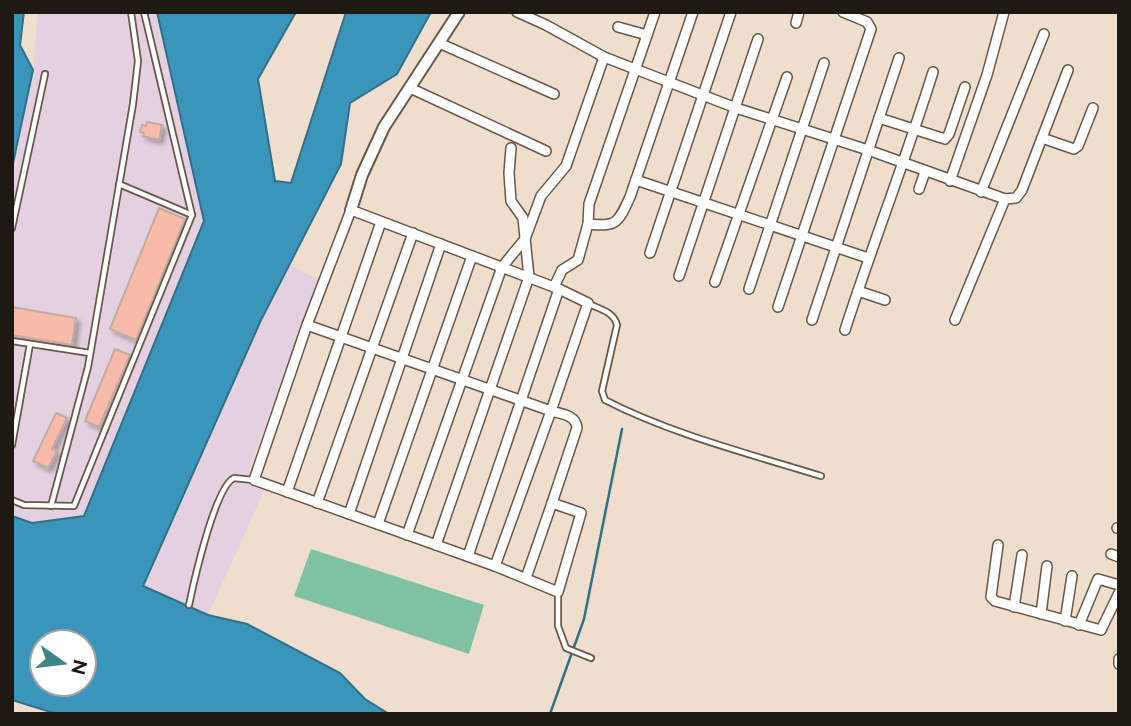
<svg xmlns="http://www.w3.org/2000/svg" width="1131" height="726" font-family="Raleway,sans-serif">
  <style>
    .industrial { fill: #e4d0e0 }
    .green { fill: #7fc2a3 }
    .water { fill: #3995ba; stroke: #317088; stroke-width: 2; fill-rule: evenodd }
    .lines { fill: none; stroke-linecap: round; stroke-linejoin: round }
    .stream { stroke: #317088; stroke-width: 2.5 }
    .building { fill: #f9bba9; stroke: #c2aaa3; stroke-width: 2; filter: url(#shadow) }
    .service-casing { stroke: #67584a; stroke-width: 8 }
    .minor-casing { stroke: #67584a; stroke-width: 12 }
    .tertiary-casing { stroke: #67584a; stroke-width: 14 }
    .service { stroke: #fff; stroke-width: 4.5 }
    .minor { stroke: #fff; stroke-width: 9 }
    .tertiary { stroke: #fff; stroke-width: 10 }
  </style>
  <defs>
    <filter id="shadow"><feDropShadow dx="4" dy="4" stdDeviation="2" flood-color="#0004"/></filter>
  </defs>
  <rect width="100%" height="100%" fill="#efdecd"/>
  <g class="industrial">
    <path d="M38 12H157L204 221 84 516 31 523 12 516V168L33 70Z"/>
    <path d="M289 264 318 280 245 482 264 491 208 615 143 586 261 320Z"/>
  </g>
  <path class="green" d="M311 549 484 605 469 654 294 596Z"/>
  <g class="water">
    <path d="M12 12H24L20 45 33 70 12 168Z"/>
    <path d="M157 12H296L258 79 275 181 291 183 346 12H431L397 74 350 103 341 164 261 320 143 586 208 615 247 624 340 673 365 699 389 714H57L12 700V516L32 523 84 516 204 221ZM42 642H84V684H42Z"/>
  </g>
  <g class="lines">
    <path class="stream" d="M550 714 584 619 622 429"/>
  </g>
  <g class="building">
    <path d="M147 122 162 125 159 140 143 136 144 133 140 132 142 125 146 126Z"/>
    <path d="M159 208 185 219 136 340 110 329Z"/>
    <path d="M12 307 76 318 72 345 12 335Z"/>
    <path d="M115 349 130 355 99 427 85 421Z"/>
    <path d="M56 413 67 418 52 449 57 451 48 468 33 461Z"/>
  </g>
  <g class="lines">
    <defs>
      <g id="service">
        <path d="M119 184 192 215"/>
        <path d="M12 228 45 74"/>
        <path d="M589 304C600 309 614 312 617 325L602 391 605 400C671 434 750 454 821 476"/>
        <path d="M12 341 90 353"/>
        <path d="M12 445 30 344"/>
        <path d="M12 500 24 505 74 506 192 215 144 12"/>
        <path d="M51 506 88 367 133 104 138 61 131 12"/>
        <path d="M558 592V626L566 648 591 658"/>
        <path d="M189 605C194 581 215 487 234 478L253 480"/>
      </g>
      <g id="minor">
        <path d="M517 12 546 25 604 57 736 108 868 150 1005 199 1016 198 1022 190 1068 70"/>
        <path d="M796 23 799 12"/>
        <path d="M618 27 647 35"/>
        <path d="M439 43 554 94"/>
        <path d="M410 88 546 151"/>
        <path d="M879 118 945 139 949 134 965 87"/>
        <path d="M1042 138 1074 149 1078 146 1093 108"/>
        <path d="M636 180 868 258"/>
        <path d="M950 181 987 75 1004 12"/>
        <path d="M919 189 925 172"/>
        <path d="M981 192 1044 34"/>
        <path d="M351 210 559 289 588 303 551 411C562 414 576 415 577 428L552 503 581 513 558 592 495 566 254 480 307 325Z"/>
        <path d="M588 224C617 227 618 223 630 197L693 12"/>
        <path d="M650 253 731 12"/>
        <path d="M679 276 758 39"/>
        <path d="M715 282 787 77"/>
        <path d="M554 287 562 270 578 260 588 224 589 204 655 12"/>
        <path d="M749 289 824 63"/>
        <path d="M858 291 885 300"/>
        <path d="M778 307 871 29 867 22 843 12"/>
        <path d="M812 320 899 58"/>
        <path d="M955 320 1005 199"/>
        <path d="M307 325 551 411 495 566"/>
        <path d="M845 330C873 243 906 159 933 72"/>
        <path d="M287 492 381 222"/>
        <path d="M317 503 413 233"/>
        <path d="M349 514 441 244"/>
        <path d="M378 524 472 256"/>
        <path d="M1117 528H1119"/>
        <path d="M407 535 502 267 525 239 541 196 566 166 604 57"/>
        <path d="M436 545 529 277 523 218 511 201 509 173 511 148"/>
        <path d="M998 545 991 597 995 601 1101 630 1119 593"/>
        <path d="M1111 554 1119 557"/>
        <path d="M468 556 559 289"/>
        <path d="M526 578 552 503"/>
        <path d="M1014 607 1022 555"/>
        <path d="M1041 614 1047 566"/>
        <path d="M1065 621 1072 576"/>
        <path d="M1079 625 1098 579 1119 585"/>
        <path d="M1119 659V664"/>
      </g>
      <path id="tertiary" d="M351 210 362 175 384 127 459 12"/>
    </defs>
    <use href="#service" class="service-casing"/>
    <use href="#minor" class="minor-casing"/>
    <use href="#tertiary" class="tertiary-casing"/>
    <use href="#service" class="service"/>
    <use href="#minor" class="minor"/>
    <use href="#tertiary" class="tertiary"/>
  </g>
  <rect width="1131" height="726" fill="none" stroke="#1f1913" stroke-width="28"/>
  <g transform="translate(63 663) rotate(104)"><circle r="33" fill="#ffffff" stroke="#a5a3a1" stroke-width="2"/>
  <path d="M0-5L12 26L0 18L-12 26Z" fill="#3d8685"/>
  <text y="-10" font-size="19" font-weight="bold" text-anchor="middle" fill="#1f1913">N</text>
  </g>
</svg>
